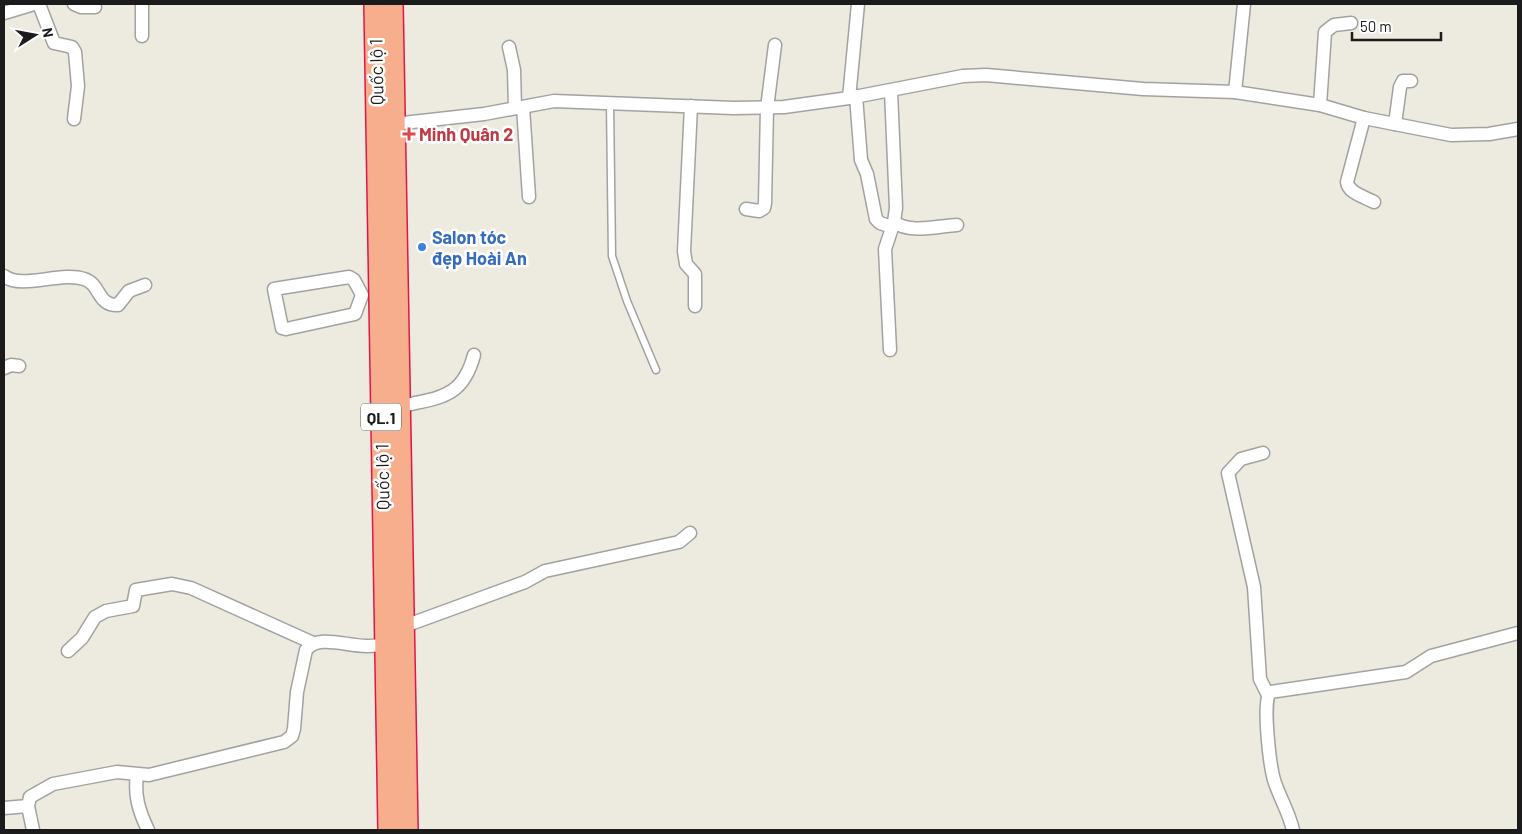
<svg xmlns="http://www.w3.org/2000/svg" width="1522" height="834" font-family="Barlow,sans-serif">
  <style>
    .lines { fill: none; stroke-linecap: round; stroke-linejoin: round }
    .service-casing { stroke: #a2a2a2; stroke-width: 9 }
    .minor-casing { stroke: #a2a2a2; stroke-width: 15 }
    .trunk-casing { stroke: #e11646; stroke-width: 24 }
    .service { stroke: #fff; stroke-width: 6 }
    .minor { stroke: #fff; stroke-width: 12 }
    .trunk { stroke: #f6ae8d; stroke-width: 21 }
    .health-dot { fill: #e0444e; stroke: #fff; stroke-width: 2 }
    .shop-dot { fill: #3f7fe0; stroke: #fff; stroke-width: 2 }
    .labels { text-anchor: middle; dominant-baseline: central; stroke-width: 5; stroke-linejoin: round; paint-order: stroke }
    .shield { fill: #fff; stroke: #5f5f5f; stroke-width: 1 }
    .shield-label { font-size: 16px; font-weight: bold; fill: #1b1b1b }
    .street-label { font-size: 18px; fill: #1b1b1b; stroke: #fff }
    .health-label { font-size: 18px; font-weight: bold; fill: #be3a42; stroke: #fff; text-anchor: start }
    .shop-label { font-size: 18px; font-weight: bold; fill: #366cbe; stroke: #fff; text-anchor: start }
  </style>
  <rect width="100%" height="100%" fill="#edeadf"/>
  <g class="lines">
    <defs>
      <path id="service" d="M610 103 612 256 627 301 656 370"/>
      <g id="minor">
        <path d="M39 4 54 43 72 47 75 52 78 86 74 119"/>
        <path d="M74 4 81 7H95"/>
        <path d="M142 4V36"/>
        <path d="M4 13 34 4"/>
        <path d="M509 47 514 70 515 108"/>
        <path d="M1235 92 1244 4"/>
        <path d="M856 96 861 160 867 174 876 219 880 223 892 227"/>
        <path d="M849 98 858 4"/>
        <path d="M1320 105 1325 32 1334 25 1351 23"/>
        <path d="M691 106 684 251 686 264 695 274V306"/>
        <path d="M523 107 529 197"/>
        <path d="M1364 118 1347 182C1348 193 1365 197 1374 202"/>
        <path d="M394 124 484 114 554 101 733 108 784 107 849 98 963 76 986 75 1143 89 1235 92 1320 105 1364 118 1451 135 1489 134 1518 129"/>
        <path d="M1395 124 1400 87 1403 81H1411"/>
        <path d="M746 209 759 211 764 208 765 203 767 108 775 45"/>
        <path d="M894 222C910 234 938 226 957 225"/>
        <path d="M4 276C22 290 61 271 84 279 101 284 97 306 118 305L129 291 145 285"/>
        <path d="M349 277 354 280 362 295 355 314 286 329 282 328 274 289Z"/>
        <path d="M890 350 885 249 894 222 896 208 891 91"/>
        <path d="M4 368 11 365 19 366"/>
        <path d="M398 407C438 397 462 400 474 355"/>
        <path d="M1263 453 1241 459 1228 473 1254 587 1260 679 1268 695"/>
        <path d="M402 627 525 582 545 571 679 542 690 533"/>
        <path d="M68 651 82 638 95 617 106 611 133 606 136 590 172 584 191 588 313 643"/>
        <path d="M137 775C134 796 139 811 148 830"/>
        <path d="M4 808 28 806"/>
        <path d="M33 830 28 806 30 797 53 784 117 772 149 775 284 742 292 736 294 729 297 692 306 650C321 630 360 654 385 643"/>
        <path d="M1293 830C1289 813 1281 800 1275 783 1270 769 1262 703 1270 692L1406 672 1431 656 1518 633"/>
      </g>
      <g id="trunk">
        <path d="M375 4 389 830"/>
        <path d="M392 4 407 830"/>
      </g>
    </defs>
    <use href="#service" class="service-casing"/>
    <use href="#minor" class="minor-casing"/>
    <use href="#trunk" class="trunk-casing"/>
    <use href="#service" class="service"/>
    <use href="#minor" class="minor"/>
    <use href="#trunk" class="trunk"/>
  </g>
  <path class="health-dot" d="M406.5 126.5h5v5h5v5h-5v5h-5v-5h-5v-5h5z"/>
  <circle class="shop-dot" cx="422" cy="247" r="5"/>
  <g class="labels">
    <rect class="shield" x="361" y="403.5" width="40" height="27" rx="4"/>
    <g class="shield-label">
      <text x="381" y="417">QL.1</text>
    </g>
    <g class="street-label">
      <text transform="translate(376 72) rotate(-91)">Quốc lộ 1</text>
      <text transform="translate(382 477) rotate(-91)">Quốc lộ 1</text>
    </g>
    <g class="health-label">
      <text x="419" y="134">Minh Quân 2</text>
    </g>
    <g class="shop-label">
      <text x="432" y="237">Salon tóc<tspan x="432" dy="21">đẹp Hoài An</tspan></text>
    </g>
  </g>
  <rect width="1522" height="834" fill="none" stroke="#1b1b1b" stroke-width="10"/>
  <g transform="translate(35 35) rotate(79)" stroke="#ffffff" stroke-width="4" paint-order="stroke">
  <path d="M0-4L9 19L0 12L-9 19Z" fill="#1b1b1b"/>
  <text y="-8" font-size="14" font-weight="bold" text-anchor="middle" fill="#1b1b1b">N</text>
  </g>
  <path d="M1352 32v8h89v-8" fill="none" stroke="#1b1b1b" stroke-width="2.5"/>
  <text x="1360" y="32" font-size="15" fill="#1b1b1b" stroke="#ffffff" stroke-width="4" paint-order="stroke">50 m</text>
</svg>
